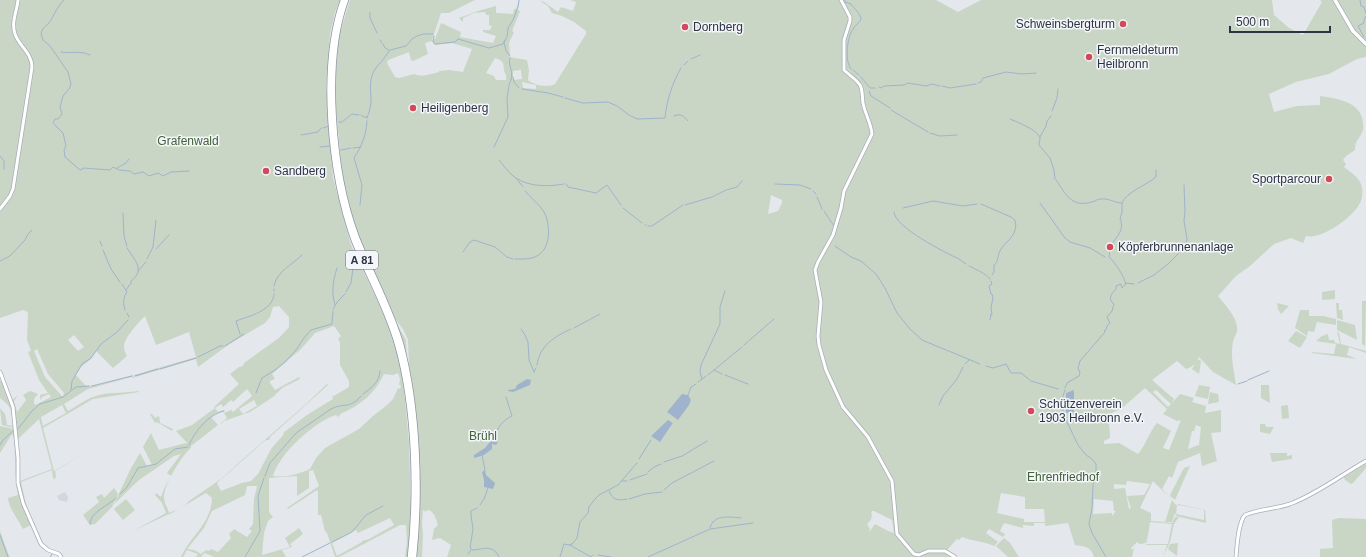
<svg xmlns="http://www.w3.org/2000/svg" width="1366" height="557" font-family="Arial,sans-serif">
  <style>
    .built { fill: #d2d6de }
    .green { fill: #c9d6c5; fill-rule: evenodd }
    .water { fill: #9fb4cc }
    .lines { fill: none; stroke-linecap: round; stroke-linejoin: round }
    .stream { stroke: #9fb4cc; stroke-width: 1 }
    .secondary-casing { stroke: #a9aeb7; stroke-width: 4.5 }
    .primary-casing { stroke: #a3abb8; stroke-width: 5 }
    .highway-casing { stroke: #8b94a3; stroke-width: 6 }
    .secondary { stroke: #fff; stroke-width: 3 }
    .primary { stroke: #fff; stroke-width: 3.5 }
    .highway { stroke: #fff; stroke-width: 4.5 }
    .poi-dot { fill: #d1495b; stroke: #f4f6f9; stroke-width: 1.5 }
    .labels { text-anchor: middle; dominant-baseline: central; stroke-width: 3; stroke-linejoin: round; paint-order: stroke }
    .shield { fill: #f4f6f9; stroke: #676e7b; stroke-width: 1 }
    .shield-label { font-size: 11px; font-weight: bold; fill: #2b3445 }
    .poi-label { font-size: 12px; fill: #2b3445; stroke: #f4f6f9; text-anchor: start }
    .park-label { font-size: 12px; fill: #3f6138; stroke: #f4f6f9 }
  </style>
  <rect width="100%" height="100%" fill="#e4e7ec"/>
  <path class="built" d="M65 492 68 497 67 502 59 500 57 496Z"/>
  <g class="green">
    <path d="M0 0H16L14 14 11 19H13L14 34 27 54 31 64 13 186C10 193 6 200 0 207Z"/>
    <path d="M19 0H340L335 12 330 34 326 85 333 178 351 245 386 319 394 341 400 364 405 399 409 443 411 509 408 557H405L407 541 406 525H400L339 557H335L327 533 325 531 321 515H318V492L317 490 288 509 287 508 319 486 313 470 309 471V488L297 496V476L269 478V512L273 517 268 521 264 533 262 555 290 547 285 538 299 528 303 534 290 544 292 547 282 550 286 557H214L205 553 201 556 203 557H196L198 554 187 550 183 557H181C191 535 211 524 212 498L206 493 170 514H169L135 530 166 513 162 503 155 495 156 493 161 497 164 489 171 476 167 473 181 454 174 456 139 480 114 504 130 470 140 453 147 466 152 465 143 447 151 433 159 450 186 443 188 444 176 431 192 425 215 408 214 407 239 384 230 374 239 367 243 366 244 363 279 338 289 327V317L279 306 273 307 270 317 265 323 228 345 198 367 196 359 135 377 134 375 196 357 189 332 156 345 145 316C139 322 124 338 124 346 124 349 125 353 127 356L113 368 96 351 91 359 81 367 76 375 86 386 99 385 133 375 134 378 131 377 88 389 64 404 68 411C76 407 84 400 93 397 107 391 123 394 138 391V390L139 392 93 399 43 428 54 471 87 452 55 471 56 476 55 479 53 478 52 470 21 482 26 504 33 524 23 529C18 519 9 509 8 498L18 495C14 476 16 457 14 438L12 434 0 453V426L14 429 11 401 18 395 14 401 17 412 26 400 23 395 30 391 38 394 34 399V403L35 405 51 397 49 394 42 397 40 400V395L48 393 39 380 28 352 31 351 27 340 28 312 23 310 0 318V210L14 194 13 193 18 168 33 66 17 37 15 27 16 13 18 12V11H16ZM334 326 341 336 338 339 340 342V365L349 381V387L332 397 333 399 307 415 283 433 284 434 271 449 258 474 251 481 242 483 221 491 217 483 261 444 266 440H269L270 437 328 385 327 384 306 404 243 459 221 479 189 501C185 507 176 510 169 513 168 508 164 503 164 498 163 486 182 455 191 448V446L218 425 211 417 216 413 224 411 223 410 218 412 215 408 221 404 223 407 231 400 233 402 247 389 252 396 233 412 231 410 224 413 227 418 221 423V424L224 421 250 412 273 397 282 388 300 379 299 377 275 390 270 383V381L275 379 272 374 301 349 315 333ZM74 335 84 347 78 351 68 340ZM37 349 48 374 64 393 63 396H62L45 377 34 351ZM397 370 400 379 399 385H401L400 389 398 388 393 399 387 405 373 416 359 429 325 448 316 458 310 469C298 474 286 478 273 476 279 454 315 421 336 415L339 417 340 414C360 406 375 393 384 374L393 375 398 373ZM254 400 257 406 243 414 239 409ZM62 405 66 413 43 426 41 417ZM39 419 52 469 20 481 18 441 19 438ZM247 486H257L254 499 253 524 249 529 252 531 247 537 234 529 229 534 231 538 218 552 211 549 209 551 206 550 201 554 194 550 187 549 204 528 212 511 245 495ZM390 518 394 525 369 539 362 541V542L337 556 332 543 356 530 358 533Z"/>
    <path d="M350 0H475L449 13H441L432 40 435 39 441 23 461 32 460 37 493 43 496 36 483 32V30H490L492 26 489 25V15H486L485 12 474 13 463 18V22L459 18 478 11 496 6V13L513 14 514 9H516L520 0 517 10 520 11 512 31 514 32 509 43 510 56 509 57 527 60 529 70 528 80C533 85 548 88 555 84L586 34V31L574 22 562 16 552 13 548 6 540 1 544 2 558 12 561 7 573 11 576 2 570 0H936L958 12 981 0H1272L1274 15 1289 28 1303 35 1322 2 1320 0H1366V57L1357 59 1329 74 1296 82 1269 94 1274 112 1297 106 1320 105V96C1339 99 1366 102 1363 130 1360 139 1355 139 1355 150L1346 156 1343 160 1346 164 1344 167C1349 171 1357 176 1360 182 1363 187 1363 198 1360 203 1353 217 1322 240 1306 236L1303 243 1291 238 1274 244 1250 266 1236 276 1218 296C1225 305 1236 316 1237 327 1238 333 1234 337 1233 342 1230 356 1234 371 1236 385L1213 372 1199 357 1198 360H1200L1201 362 1199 374 1192 369 1195 364 1191 367 1186 369 1177 361 1152 380 1174 399 1171 404 1156 390 1153 392 1168 407 1180 394 1194 398 1192 402 1206 406 1205 413 1221 410V432L1211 433 1217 461 1202 466 1200 453 1178 462 1172 478 1169 476 1162 489 1177 506 1178 504 1205 510 1206 523 1176 516 1175 513 1172 522H1161L1172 523 1175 517H1179L1174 524 1170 542 1163 557 1167 545H1146L1147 543 1148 533 1146 543 1140 544 1137 542 1131 548 1132 550 1134 548 1132 557H1094C1091 547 1085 546 1075 545L1068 523 1045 526V523H1034V526L1023 525V528L1004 523 1000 531 1005 534 1003 537 989 529 986 533 998 542 994 546C983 541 972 541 962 537L959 540 957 539 947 550 956 557H447L451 545 440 538 432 540 434 529 438 525C436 519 434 510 427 510L426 512 423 510 422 524 423 534 422 557H416L411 383 409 365 408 340 403 329 395 319 389 304 358 238 343 184 336 108 335 84 339 36ZM432 41 435 45 452 43 472 49 463 72 449 70 439 71V72C430 74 423 78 414 74L399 78 395 77 387 63 388 60 409 52 411 60 413 61 428 54 425 43ZM495 58C508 62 501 67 506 75V80H496L494 76 486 73ZM521 70 522 79 513 80V71ZM522 82 536 85V89L523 88ZM771 195 782 200V203L778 211 768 214ZM1145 388 1167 409 1163 414 1177 421 1181 420 1169 450 1163 448 1171 431 1157 423C1149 432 1146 445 1138 454L1119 443 1104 444V441L1110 438 1109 421 1110 414 1122 408ZM669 421 673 423 662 439 651 436ZM1196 425 1201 427 1199 445 1188 449 1192 431H1194ZM1127 481 1150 484 1144 495 1127 496 1131 508 1129 509 1125 488 1114 489V484L1126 485ZM1153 481 1172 500 1165 522 1151 521V513L1140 508ZM1001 493 1025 497V509H1044L1045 522H1024V519L997 513ZM1094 499 1113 501 1114 511H1116L1112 516V513L1093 514ZM1179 505 1204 510V520L1176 514 1177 506ZM872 511H874L892 520 894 533 888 531 875 524 870 531H869L870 529 867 524 871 520 872 514 871 513ZM1150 522 1172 524 1168 544H1147Z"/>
    <path d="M1335 290V299L1322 300V292Z"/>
    <path d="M1362 301H1366L1365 346 1362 344Z"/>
    <path d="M1277 303 1289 306 1281 314 1278 309Z"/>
    <path d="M1336 303H1339V310H1342L1343 320 1337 318Z"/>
    <path d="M1300 310H1309V316H1323L1336 319V325L1317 322 1314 332 1308 331 1307 336 1295 328Z"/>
    <path d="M1337 320 1355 325 1357 340 1337 330Z"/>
    <path d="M396 322 406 340 407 362Z"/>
    <path d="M1296 331 1307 337 1300 348 1288 341Z"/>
    <path d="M1337 332 1339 333 1341 344 1366 351V353L1349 347 1347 355 1357 359 1312 353V352L1334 354 1336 344 1316 341 1322 336 1328 334 1329 340H1334L1335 343 1340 344Z"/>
    <path d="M0 381H3L11 404 14 428 2 425 0 408 5 414 7 425 13 426C12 411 12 407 0 398Z"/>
    <path d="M1199 385 1210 387 1208 399 1195 396Z"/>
    <path d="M1261 385H1269L1270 403 1261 398Z"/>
    <path d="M1210 392 1218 394 1219 402 1208 404Z"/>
    <path d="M1288 405 1289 418 1282 419 1281 406Z"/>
    <path d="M150 414H152L155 418 159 416 160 423 173 429 172 431 157 422 155 423Z"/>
    <path d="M1260 424H1265L1266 427H1274L1270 434 1260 432Z"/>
    <path d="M1270 453H1287V456L1292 455V459L1272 462Z"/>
    <path d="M1366 462V468L1353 483 1351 484 1345 480 1343 476Z"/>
    <path d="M1190 466 1175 500 1170 496 1171 493 1184 468Z"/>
    <path d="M114 488 118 494 112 507 95 524 90 525 83 515 99 502 96 497 102 494 104 498Z"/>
    <path d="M126 499 135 510 123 520 114 509Z"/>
    <path d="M1339 518 1366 519V557H1320V549L1333 548 1332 520Z"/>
    <path d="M0 531 8 553 10 557H0Z"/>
    <path d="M1004 538 1010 543 1019 557H1008L996 546Z"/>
    <path d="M1178 543 1177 556 1168 549 1170 544Z"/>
  </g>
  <g class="water">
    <path d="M527 379 531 380 530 385 513 392 508 391V390L515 389 517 385Z"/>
    <path d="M1074 390V412L1070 414 1066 412V393Z"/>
    <path d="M682 394 688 395 691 400 689 405 678 420 667 412Z"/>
    <path d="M668 420 673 423 660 442 651 436Z"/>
    <path d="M494 437 497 439H494V441L498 440 497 444 495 445 492 444V449L484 455 474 458V455L485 448Z"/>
    <path d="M485 470 486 475 495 483 493 489 484 487V480L482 472Z"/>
  </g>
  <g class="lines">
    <g class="stream">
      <path d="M64 0C56 8 54 16 49 23 45 27 42 28 41 34L43 40 50 46 68 72 71 84 69 89 63 96 60 107 62 114 58 119H55L53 123 63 133 66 146 64 150 65 157 80 170 84 168 110 170 113 167 119 170 130 171 134 174 143 172 149 176 158 173 163 176 171 172 189 171"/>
      <path d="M845 0V2L851 4C854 9 861 13 861 20 857 24 852 29 850 35 847 43 845 62 851 69"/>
      <path d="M1360 0 1361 6 1364 7 1366 13"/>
      <path d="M370 12V18L377 33"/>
      <path d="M434 36 433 42 435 44 455 42 458 39 489 48 503 44 505 40"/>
      <path d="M1364 37 1358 26 1364 23V20L1366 16"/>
      <path d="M380 40 382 43"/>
      <path d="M383 44 385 48 389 50"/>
      <path d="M61 52C71 54 80 50 90 55"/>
      <path d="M510 56 506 51 504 42 507 37 508 28 513 20 518 7 519 0"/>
      <path d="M691 59 700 55"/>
      <path d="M382 61 390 50 406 46 412 39 417 36 423 34H433"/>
      <path d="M684 65 688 61"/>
      <path d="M853 70 859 75"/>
      <path d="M513 77 514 82 519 88"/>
      <path d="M861 77 870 88H875"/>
      <path d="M978 83 981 82 983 78 1006 72 1022 74 1036 73"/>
      <path d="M509 85C516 71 507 67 510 58"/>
      <path d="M942 86 950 88 976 84"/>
      <path d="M879 87 881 88 884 86 904 85 908 83 926 86 932 84 940 86"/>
      <path d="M522 89 548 93 563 97"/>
      <path d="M869 91 871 96 890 108"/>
      <path d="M565 98 583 103 608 102 617 106 629 115 637 119 665 118C667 99 672 84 681 68"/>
      <path d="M891 110 928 132"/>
      <path d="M1052 111 1057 98 1058 89"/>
      <path d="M361 115 364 117H367"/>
      <path d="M674 116C680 113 684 116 688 121"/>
      <path d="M367 118C369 113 370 109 371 103 371 86 367 76 381 62"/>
      <path d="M1010 119C1017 122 1038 130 1040 138 1040 140 1039 142 1039 145L1050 158 1054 170 1055 179"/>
      <path d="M339 122H342L352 114 359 115"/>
      <path d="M323 128 329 126"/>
      <path d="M930 133 940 136 957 135"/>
      <path d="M301 135 318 132 321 128"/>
      <path d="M1040 137 1046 126 1047 121 1051 116"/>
      <path d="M320 147 331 146"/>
      <path d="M494 147 508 117 507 98 509 86"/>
      <path d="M353 148 361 147"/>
      <path d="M341 150 351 148"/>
      <path d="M0 156 4 161V169"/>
      <path d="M499 160C503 165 507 170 512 175 526 187 547 187 564 184"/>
      <path d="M117 168 126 163 129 159"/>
      <path d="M516 178 523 187"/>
      <path d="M1056 180C1066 194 1071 208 1092 202 1096 201 1097 199 1101 199 1110 198 1114 203 1122 203V212L1120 219 1121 221C1124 233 1114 238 1110 248 1109 252 1110 254 1109 257 1117 265 1122 273 1126 284L1122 288 1121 284 1116 286V289C1112 293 1107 299 1114 304L1112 311 1107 317 1110 323 1107 326 1106 330 1104 331 1105 332 1080 361 1078 368 1080 373 1079 376 1067 383 1065 388"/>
      <path d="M566 184 568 187 596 193 607 185 621 205"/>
      <path d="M775 184 800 185 811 189"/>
      <path d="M813 191 816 194"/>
      <path d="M817 197 822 209"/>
      <path d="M1040 203 1065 238 1070 242 1090 248 1105 257"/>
      <path d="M1122 203C1126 192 1147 185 1156 177V170"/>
      <path d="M981 204 1011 217 1015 220C1019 236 1005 241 1000 251 997 256 999 261 994 265V272L992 275"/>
      <path d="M360 205 362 185 354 158C362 145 366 136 367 121"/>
      <path d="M685 205 712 197 726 190 737 187 742 181"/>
      <path d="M623 208 642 223"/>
      <path d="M903 208 933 201 963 206 977 204"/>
      <path d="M824 211 834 226"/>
      <path d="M894 212C894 227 946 253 959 259L966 264"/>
      <path d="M123 213 124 236 127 246"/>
      <path d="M645 225H646"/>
      <path d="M648 226H652L683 205"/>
      <path d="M100 241 102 246"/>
      <path d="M835 246 851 257 861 261 876 274 885 288 897 313 910 329 922 340 980 364"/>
      <path d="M156 249 169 235"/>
      <path d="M103 250 111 269 120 282"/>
      <path d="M463 252 470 242 474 240 495 247 507 257 513 259"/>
      <path d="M147 259 153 247 156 220"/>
      <path d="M515 259C523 259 534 260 541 253 551 244 550 223 544 212 539 204 532 199 525 191"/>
      <path d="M0 261 10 256 25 240 28 234 32 230"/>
      <path d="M969 266C975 269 987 274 990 279"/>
      <path d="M138 271 146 262"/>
      <path d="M1125 283 1134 284"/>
      <path d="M1138 283 1154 275 1168 264 1186 246 1187 239 1184 221 1185 212 1184 185"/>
      <path d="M122 284 127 292C123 297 123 304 125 310"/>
      <path d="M274 286C277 271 292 265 302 255"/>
      <path d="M126 290 131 283V281C146 270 134 259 127 248"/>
      <path d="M274 291V289"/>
      <path d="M346 292 351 283 353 268"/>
      <path d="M335 305C331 292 333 281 337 268"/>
      <path d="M333 309 338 301 345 294"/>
      <path d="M127 313 129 317"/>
      <path d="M990 320 991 314 992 315 991 307 993 298 992 294H991L989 286 992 284 991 281"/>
      <path d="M574 328 600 314"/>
      <path d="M521 329 525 335 528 342 529 360 534 372"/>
      <path d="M240 334 236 321C249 316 273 311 274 294"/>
      <path d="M744 345 774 319"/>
      <path d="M225 346 244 334"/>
      <path d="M198 357 220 346H223"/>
      <path d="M965 364 969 360"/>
      <path d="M537 365C540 345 554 337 571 329"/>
      <path d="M986 366 993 368 1006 364 1011 373H1021L1031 381 1058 389"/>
      <path d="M160 369 196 358"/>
      <path d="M714 370 722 374"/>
      <path d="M534 372 536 368"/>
      <path d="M708 375 742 347"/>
      <path d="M725 375 748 384"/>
      <path d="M135 376 158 369"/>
      <path d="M702 379 700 372 701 365 720 324V307L725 291"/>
      <path d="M1248 380 1269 371"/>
      <path d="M698 382 706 376"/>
      <path d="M1238 384 1247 381"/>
      <path d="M92 386 132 376"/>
      <path d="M71 390 72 381 82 364 91 358 101 344 117 332 128 320"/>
      <path d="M256 393 262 378 275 370 285 362 296 350 304 338 311 330 332 324 333 311"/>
      <path d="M363 394C372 387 379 383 380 371"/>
      <path d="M688 395 691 387 696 384"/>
      <path d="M939 405 943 396 957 379 963 367"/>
      <path d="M1063 413V396L1065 390"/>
      <path d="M1063 416 1064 421 1066 420 1078 445 1086 455 1092 459 1096 464V473L1093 485 1092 508 1089 524 1092 533 1106 557"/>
      <path d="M17 430 32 411 40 404 63 397 76 387 89 386"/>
      <path d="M494 437C498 427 503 420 512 416L506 397"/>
      <path d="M0 445 3 440 13 431"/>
      <path d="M189 445C195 431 209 414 224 411"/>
      <path d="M482 455 485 470"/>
      <path d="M639 459 651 440"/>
      <path d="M664 462 682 456 707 441"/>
      <path d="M648 472 654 467 661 464"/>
      <path d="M265 476 270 463 296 433 331 409C344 402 349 410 361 396"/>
      <path d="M630 480 647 474"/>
      <path d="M622 481H627"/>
      <path d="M664 490 672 483 714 461"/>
      <path d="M609 491C613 500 617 501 627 499"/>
      <path d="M120 494 127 487 138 468 156 464 175 449 188 447"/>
      <path d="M629 499 645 494 662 492"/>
      <path d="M480 505 484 499 488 488"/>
      <path d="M477 508 471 511V515L473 529 470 548 473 550C484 549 493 544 499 557"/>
      <path d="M90 524C90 512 108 506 116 498"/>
      <path d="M710 528C713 514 730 517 741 518"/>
      <path d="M0 535 8 557"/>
      <path d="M332 542 352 532 366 515 383 506"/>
      <path d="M570 545 591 557 593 555"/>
      <path d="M468 554 471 550"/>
      <path d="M598 555 611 557"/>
      <path d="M50 557 52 554"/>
      <path d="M245 557 260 531 258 496 264 478"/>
      <path d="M302 557 330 543"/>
      <path d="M560 557 564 544 570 545 573 543 577 538 580 522 588 513 589 507 595 499 599 495 618 485 637 463"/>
      <path d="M648 557 710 529 753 523"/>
    </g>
    <defs>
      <g id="secondary">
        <path d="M841 0 850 17V21L844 40V70C849 75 856 79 860 85 863 91 862 97 863 103 865 114 871 123 872 134L844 191 841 208 833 235 818 262 815 270 821 302 818 336 819 345 826 370 843 407 868 437 892 481 897 534 914 554 919 555 928 551H945L955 557"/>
        <path d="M0 209 10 196 13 189 32 67C32 53 19 46 15 34 11 22 17 11 18 0"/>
        <path d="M0 372 13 407 18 458V483L23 503 41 544 48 550 59 554 61 557"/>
        <path d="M1236 557C1237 546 1238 523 1245 515 1259 509 1275 509 1290 504 1317 494 1341 475 1366 461"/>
      </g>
      <path id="primary" d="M1335 0 1353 31 1366 44"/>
      <g id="highway">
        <path d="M343 0C319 67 330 174 354 241 368 276 387 308 397 344 415 407 417 492 410 557"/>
        <path d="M346 0C323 63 333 173 356 235 370 272 390 306 401 344 418 407 421 492 414 557"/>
      </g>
    </defs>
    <use href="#secondary" class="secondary-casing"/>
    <use href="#primary" class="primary-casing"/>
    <use href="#highway" class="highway-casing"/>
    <use href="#secondary" class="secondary"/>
    <use href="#primary" class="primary"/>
    <use href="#highway" class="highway"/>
  </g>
  <g class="poi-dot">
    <circle cx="1123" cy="24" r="4"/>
    <circle cx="685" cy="27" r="4"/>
    <circle cx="1089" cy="57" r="4"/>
    <circle cx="413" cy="108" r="4"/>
    <circle cx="266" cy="171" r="4"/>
    <circle cx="1329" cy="179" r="4"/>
    <circle cx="1110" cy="247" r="4"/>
    <circle cx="1031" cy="411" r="4"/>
  </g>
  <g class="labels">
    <rect class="shield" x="346" y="251" width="32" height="18" rx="3"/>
    <g class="shield-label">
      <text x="362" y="260">A 81</text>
    </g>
    <g class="poi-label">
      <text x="1115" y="24" text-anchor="end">Schweinsbergturm</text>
      <text x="693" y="27">Dornberg</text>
      <text x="1097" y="50">Fernmeldeturm<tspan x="1097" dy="14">Heilbronn</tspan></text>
      <text x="421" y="108">Heiligenberg</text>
      <text x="274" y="171">Sandberg</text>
      <text x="1321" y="179" text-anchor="end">Sportparcour</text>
      <text x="1118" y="247">Köpferbrunnenanlage</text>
      <text x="1039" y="404">Schützenverein<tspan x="1039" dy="14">1903 Heilbronn e.V.</tspan></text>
    </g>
    <g class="park-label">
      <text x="188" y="141">Grafenwald</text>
      <text x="483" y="436">Brühl</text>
      <text x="1063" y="477">Ehrenfriedhof</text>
    </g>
  </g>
  <path d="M1230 26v6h100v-6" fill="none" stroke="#2b3445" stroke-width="2"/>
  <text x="1236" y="26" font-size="12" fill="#2b3445" stroke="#f4f6f9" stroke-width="3" paint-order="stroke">500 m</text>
</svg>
